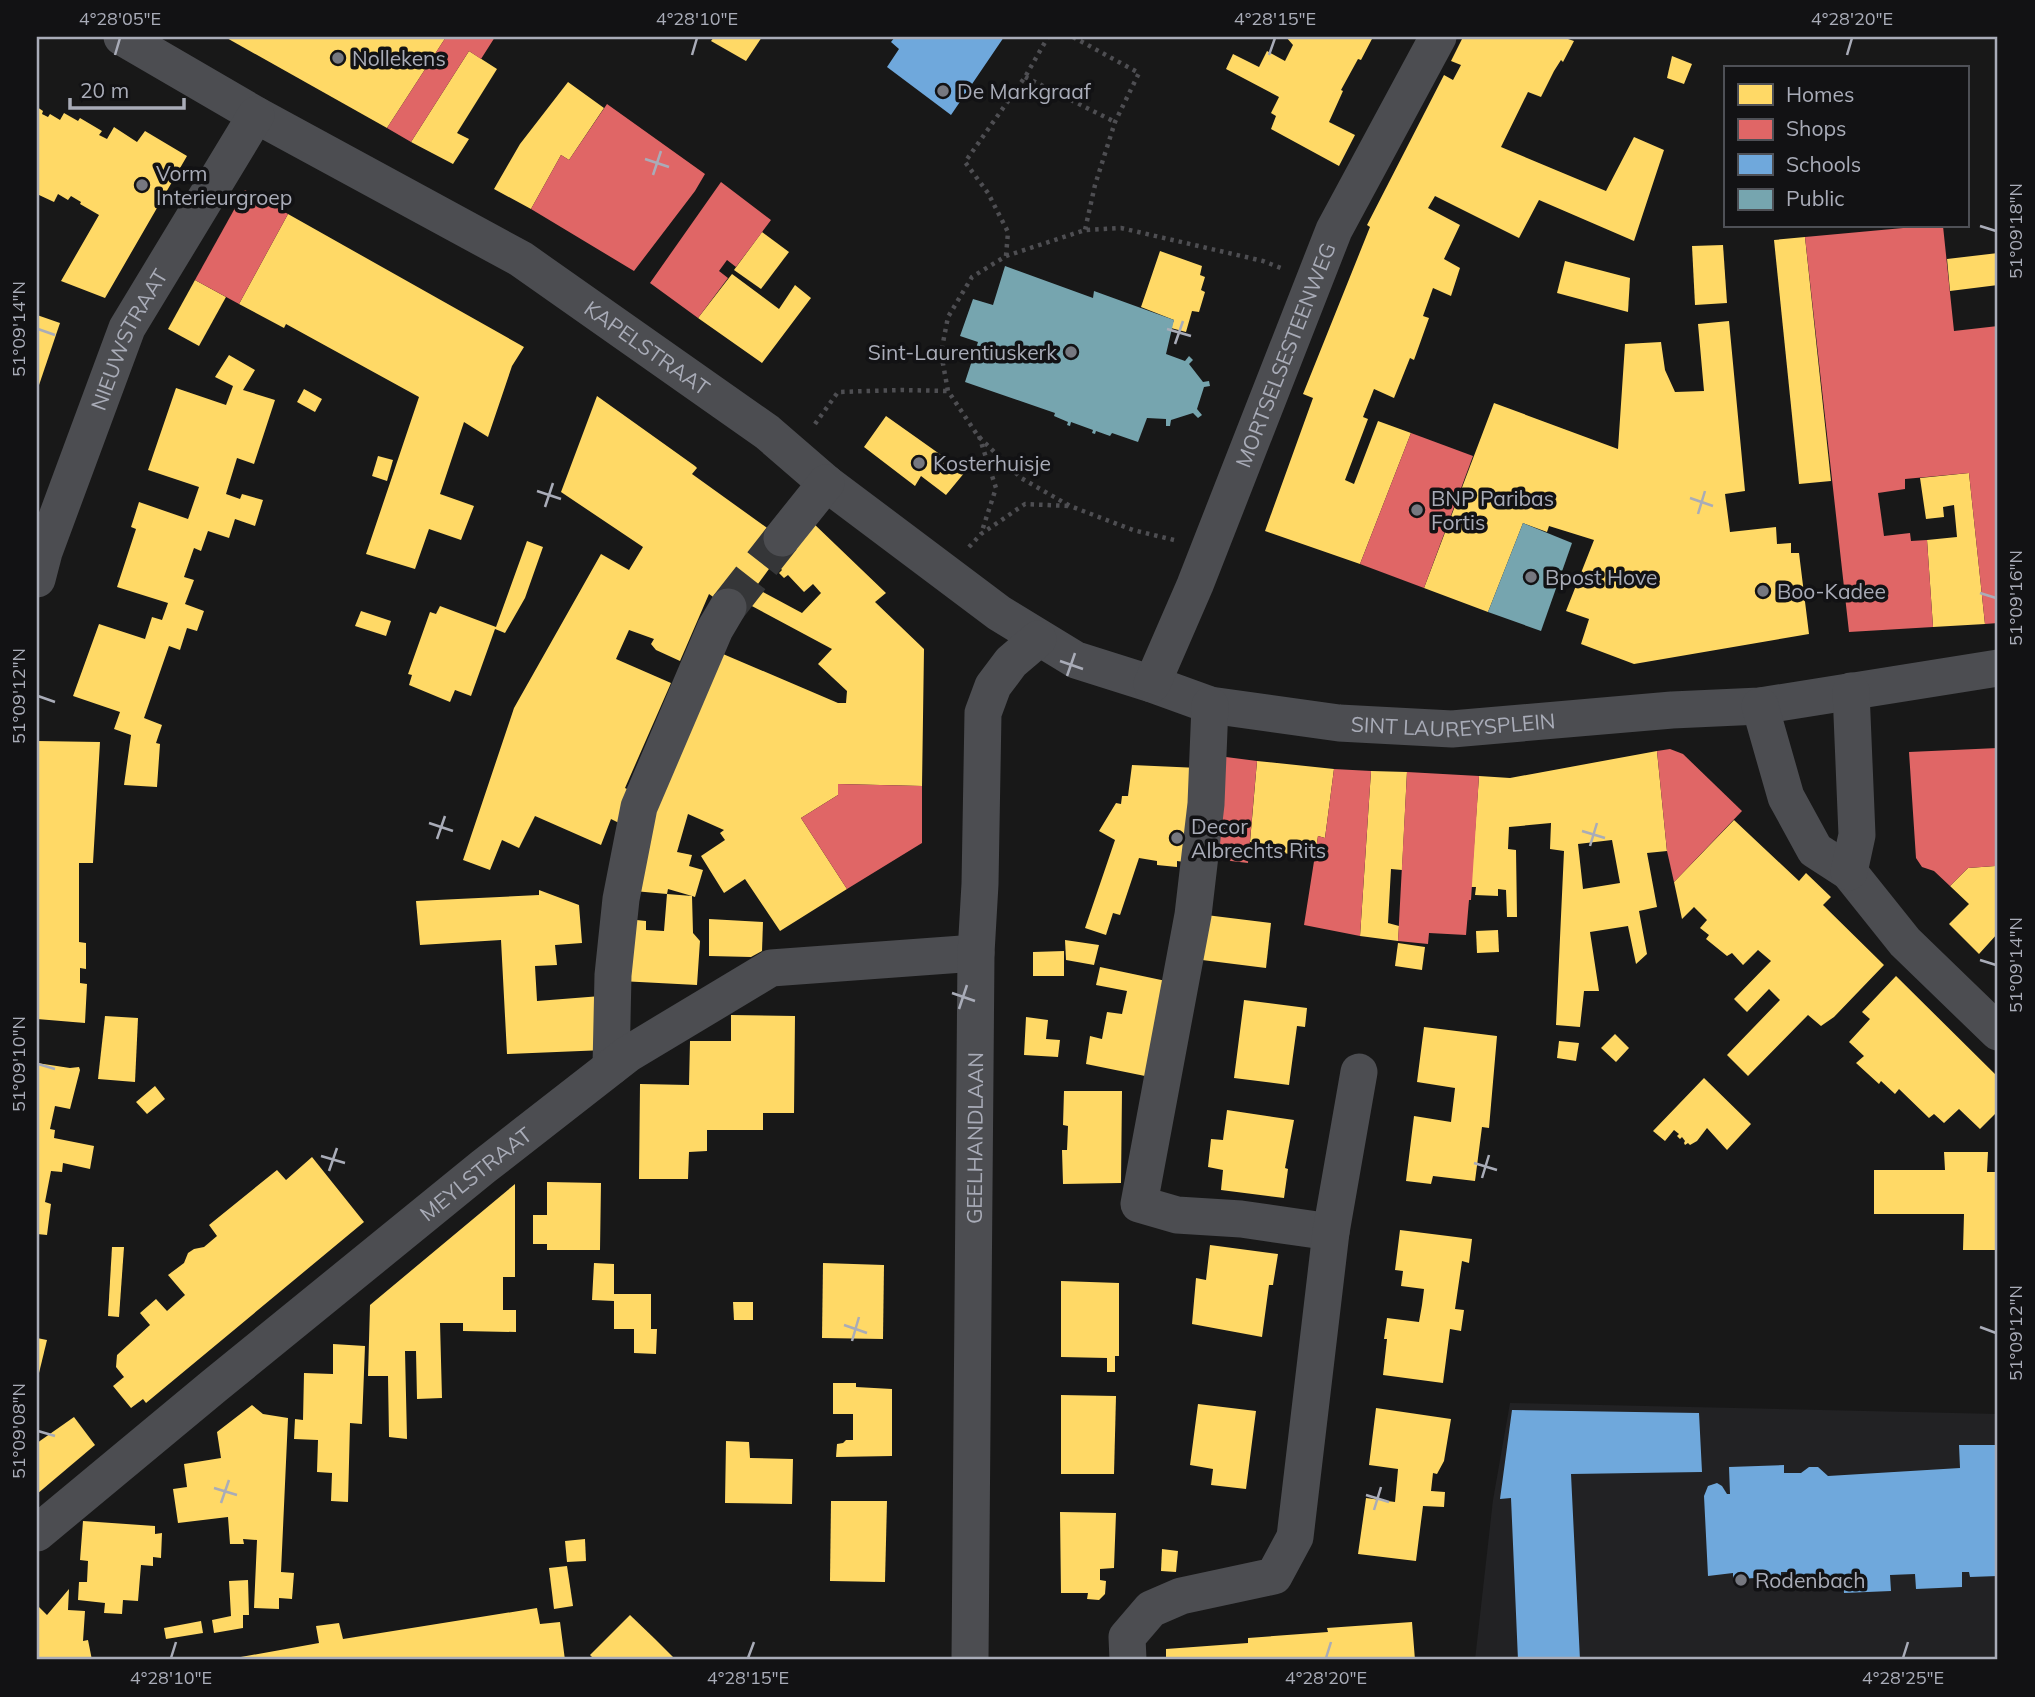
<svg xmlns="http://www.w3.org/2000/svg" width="2035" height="1697" font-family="Mulish,sans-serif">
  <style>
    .built { fill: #222224 }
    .homes { fill: #ffd966; fill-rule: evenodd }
    .shops { fill: #e06666 }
    .schools { fill: #6fa8dc }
    .public { fill: #76a5af }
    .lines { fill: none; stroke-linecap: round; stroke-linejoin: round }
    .minor-tunnel { stroke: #353638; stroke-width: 37; stroke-dasharray: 37 18; stroke-linecap: butt }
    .path { stroke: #4e4e52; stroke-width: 4.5; stroke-dasharray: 3.5 5; stroke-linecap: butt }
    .minor { stroke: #4c4d51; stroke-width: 37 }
    .ticks { fill: none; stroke: #a9acb8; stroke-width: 2.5 }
    .poi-dot { fill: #767880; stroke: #121214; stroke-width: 2.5 }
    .labels { text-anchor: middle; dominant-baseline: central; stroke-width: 7; stroke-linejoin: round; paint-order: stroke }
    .poi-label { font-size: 21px; fill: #a9acb8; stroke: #121214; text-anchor: start }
    .street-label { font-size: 21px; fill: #a9acb8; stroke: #121214 }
    .neatline { fill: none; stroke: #a9acb8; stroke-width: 2.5 }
    .ticks-label { font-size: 18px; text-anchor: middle; fill: #a9acb8 }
  </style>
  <rect width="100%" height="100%" fill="#181818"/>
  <path class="built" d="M1510 1403 1998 1414V1660H1475L1493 1500Z"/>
  <g class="homes">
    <path d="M225 37H446L387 128Z"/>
    <path d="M714 37H762L746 61 711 41Z"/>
    <path d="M1286 37H1373L1361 60 1358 59 1341 90 1343 91 1329 122 1355 135 1339 166 1271 129 1276 116 1271 113 1279 97 1226 69 1233 54 1259 67 1267 51 1285 61 1293 45Z"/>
    <path d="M1463 37H1562L1574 41 1563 62 1561 60 1554 71 1541 97 1528 92 1501 147 1606 191 1634 137 1664 150 1634 241 1539 200 1519 238 1435 196 1428 208 1460 225 1444 259 1460 268 1451 296 1433 288 1423 316 1429 318 1414 360 1410 358 1394 398 1374 389 1363 417 1368 419 1345 480 1354 484 1378 421 1411 433 1360 564 1265 531 1313 398 1303 394 1370 227 1367 225 1444 75 1453 80 1461 65 1451 61Z"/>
    <path d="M469 51 497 69 457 133 469 139 453 164 411 142Z"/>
    <path d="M1672 56 1692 64 1684 84 1667 78Z"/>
    <path d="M568 82 604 108 569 160 561 155 531 209 494 189 520 144Z"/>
    <path d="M37 107 43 111 42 114 48 117 50 114 60 120 64 113 78 121 80 118 102 131 99 135 107 139 114 127 137 142 145 131 187 156 105 298 61 281 99 215 80 204 81 202 71 196 68 200 58 194 54 202 39 195 37 199Z"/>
    <path d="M288 214 524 347 512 366 488 437 464 422 440 494 474 506 461 540 429 529 415 569 366 554 419 397 286 324 284 328 239 304Z"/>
    <path d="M762 232 789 252 761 289 734 270Z"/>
    <path d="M1805 237 1831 481 1799 484 1774 240Z"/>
    <path d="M1723 245 1727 303 1695 305 1692 246Z"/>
    <path d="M1160 251 1202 266 1200 275 1205 277 1201 290 1205 292 1199 312 1192 311 1186 332 1171 328 1174 320 1141 307Z"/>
    <path d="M1998 253V285L1950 291 1947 259Z"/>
    <path d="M1565 261 1630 278 1628 312 1557 293Z"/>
    <path d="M732 274 779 309 795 285 811 298 762 363 698 318Z"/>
    <path d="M195 280 226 297 199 346 168 329Z"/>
    <path d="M37 315 60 323 37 391Z"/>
    <path d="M1729 321 1745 491 1725 494 1730 532 1776 527 1777 544 1791 543V553H1799L1809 634 1634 664 1581 644 1589 619 1566 611 1594 540 1549 526 1547 532 1523 523 1488 612 1424 588 1494 403 1618 449 1625 344 1661 342 1665 370 1675 392 1704 391 1698 324Z"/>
    <path d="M229 355 255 370 243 390 275 400 254 464 237 458 226 494 240 499 242 494 263 500 255 526 235 519 229 538 208 531 201 551 194 548 184 577 194 580 185 604 204 611 197 631 187 628 180 650 169 646 144 718 162 725 156 743 160 744 157 787 124 785 131 735 114 729 120 712 73 696 99 624 145 639 152 617 162 620 168 603 117 587 136 529 131 527 139 502 188 519 199 487 148 470 176 388 226 405 233 386 215 377Z"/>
    <path d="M304 389 322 399 315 412 297 402Z"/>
    <path d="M597 396 695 466 697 468 692 474 788 543 744 603 739 615 709 594 680 661 656 650 651 644 654 639 629 630 616 659 671 683 625 788 633 792 619 823 611 819 601 845 535 816 519 848 502 840 490 870 463 860 514 708 601 554 629 570 643 547 561 492Z"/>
    <path d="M886 416 965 472 946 495 921 476 915 486 864 447Z"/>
    <path d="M378 456 393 460 387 481 372 476Z"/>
    <path d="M1969 473 1985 624 1933 627 1927 540 1957 537 1954 505 1943 507 1944 517 1926 519 1920 478Z"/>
    <path d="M812 522 886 593 875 602 924 649 922 786 838 784V795L801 818 847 889 780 931 745 879 724 893 701 856 725 840 720 833 724 830 688 814 677 852 692 855 689 866 703 870 695 897 692 896 693 933 700 941 697 985 620 981 627 919 646 921V930L664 931 667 894 634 891 658 800 723 654 838 703H846L847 691 818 664 832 649 750 605 759 590 802 613 821 593 813 584 804 592 788 575 784 578 779 573 782 570 778 565ZM668 889 692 896 667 894Z"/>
    <path d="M527 541 543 547 525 598 505 633 495 629 471 696 455 690 450 702 409 685 412 675 408 674 430 612 436 614 440 606 496 627Z"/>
    <path d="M361 611 391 621 386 636 355 626Z"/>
    <path d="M37 741 100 742 93 863H79V942L86 943V969L80 968V983L87 984 85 1023 37 1019Z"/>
    <path d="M1657 751 1667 851 1647 853 1657 907 1639 911 1647 954 1636 964 1628 926 1590 932 1599 991H1584L1580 1027 1556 1025 1564 851 1550 849 1551 823 1509 827 1508 849 1516 850 1517 917H1507L1506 890 1498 889V896L1475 895 1476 887H1471L1479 776 1510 778ZM1612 840 1620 883 1583 889 1578 844Z"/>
    <path d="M1257 761 1334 769 1325 838 1318 836 1315 857 1274 852V845L1250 842Z"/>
    <path d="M1132 765 1199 768 1192 863 1177 861V867L1157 865V861L1139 858 1120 915 1113 913 1106 935 1085 928 1115 840 1099 831 1116 803 1121 804 1122 796H1128Z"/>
    <path d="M1371 771 1407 772 1402 870 1391 869 1388 923 1399 926 1398 941 1360 936Z"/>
    <path d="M1734 820 1799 881 1806 873 1831 897 1823 905 1884 965 1834 1017 1821 1026 1808 1015 1748 1076 1727 1055 1780 1000 1769 989 1747 1012 1734 999 1771 961 1758 950 1743 965 1732 953 1727 956 1706 939 1709 935 1700 928 1707 920 1694 907 1682 919 1674 882Z"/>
    <path d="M1998 863V933L1979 954 1949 924 1969 904 1950 886 1968 868 1995 866Z"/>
    <path d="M539 890 579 905 582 943 555 945 557 965 535 966 537 1001 601 996 605 1050 507 1054 501 940 420 945 416 901 539 895Z"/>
    <path d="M1206 915 1271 923 1266 968 1202 960Z"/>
    <path d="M709 919 763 922 762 951 751 957 709 956Z"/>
    <path d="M1498 930 1499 952 1477 953 1476 931Z"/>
    <path d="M1065 940 1099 945 1094 965 1066 960Z"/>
    <path d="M1398 943 1425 947 1422 970 1395 966Z"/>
    <path d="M1064 951V976H1033V952Z"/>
    <path d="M1100 967 1166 981 1145 1076 1086 1064 1090 1036 1102 1039 1107 1012 1122 1014 1127 991 1096 985Z"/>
    <path d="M1896 976 1998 1077V1115L1996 1113 1980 1129 1959 1109 1944 1123 1934 1114 1929 1118 1899 1089 1895 1094 1881 1081 1879 1084 1856 1063 1864 1056 1849 1042 1870 1019 1862 1012Z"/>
    <path d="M1244 1000 1307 1008 1305 1027 1297 1026 1289 1085 1234 1078Z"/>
    <path d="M731 1015 795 1016 794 1113H763V1130H707V1151L689 1152 688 1179H639L640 1084 689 1085 690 1041H731Z"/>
    <path d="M105 1016 138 1018 135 1082 98 1079Z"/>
    <path d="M1026 1017 1048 1020 1046 1039 1060 1040 1058 1057 1024 1055Z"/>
    <path d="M1424 1027 1497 1036 1489 1128 1482 1127 1475 1181 1433 1176 1431 1184 1406 1181 1414 1116 1451 1122 1455 1088 1417 1082Z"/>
    <path d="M1615 1034 1629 1048 1616 1062 1601 1048Z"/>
    <path d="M1559 1041 1579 1043 1576 1061 1557 1058Z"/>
    <path d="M37 1063 70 1068 79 1067 80 1070 70 1109 55 1106 50 1129 55 1130 54 1138 94 1146 90 1169 63 1163 62 1172 51 1171 45 1202 51 1204 47 1235 37 1234Z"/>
    <path d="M1704 1078 1751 1124 1727 1150 1707 1128 1697 1141 1690 1145 1688 1143 1685 1145 1684 1143 1685 1141 1682 1137 1680 1139 1677 1136 1679 1134 1674 1130 1665 1141 1653 1131Z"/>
    <path d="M155 1086 165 1099 147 1114 136 1102Z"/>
    <path d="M1064 1091H1122L1121 1183 1063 1184 1062 1150H1067L1068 1126 1063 1125Z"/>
    <path d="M1227 1110 1294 1120 1285 1168 1288 1169 1284 1198 1221 1190 1223 1170 1208 1167 1211 1139 1223 1140Z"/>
    <path d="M1944 1152H1988L1987 1172H1998L1997 1250H1963L1964 1214H1874V1170H1945Z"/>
    <path d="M312 1157 364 1222 146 1403 143 1399 131 1408 113 1386 124 1377 116 1367 117 1355 150 1325 140 1313 156 1299 167 1311 185 1295 168 1275 184 1263 188 1253 194 1249 204 1247 217 1236 209 1225 277 1170 286 1180Z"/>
    <path d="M547 1182 601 1183 600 1250H547V1244H533V1215H547Z"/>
    <path d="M515 1184V1277H503V1310H516V1332L463 1331V1323H440L442 1398 417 1399 416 1351H405L407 1439 389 1437 388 1376H368L370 1305Z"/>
    <path d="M1400 1230 1472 1239 1469 1263 1462 1261 1455 1309 1464 1310 1461 1331 1450 1329 1443 1383 1383 1375 1387 1339H1384L1387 1318 1419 1322 1422 1305 1424 1289 1401 1286 1403 1271 1395 1270Z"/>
    <path d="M1210 1245 1278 1254 1273 1285H1269L1262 1337 1192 1324 1196 1278 1206 1280Z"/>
    <path d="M112 1247H124L119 1317 108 1316Z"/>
    <path d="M594 1263 614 1264V1294H651V1329H657L656 1354 634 1353V1329H614V1301L592 1300Z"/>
    <path d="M823 1263 884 1265 883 1339 822 1338Z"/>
    <path d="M1061 1281 1119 1283V1356H1115V1372H1107V1358L1061 1357Z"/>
    <path d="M733 1302H753V1320H734Z"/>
    <path d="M37 1338 47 1340 39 1373H37Z"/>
    <path d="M333 1344 365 1346 362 1424 350 1423 348 1502 331 1501 332 1473 317 1472 318 1440 294 1439 295 1419 303 1420 304 1373 333 1374Z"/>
    <path d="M833 1383H856V1387L892 1389V1456L836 1457 837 1444 843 1443 846 1440H853V1414H833Z"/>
    <path d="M1061 1395 1116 1396 1114 1474H1061Z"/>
    <path d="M1198 1404 1256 1411 1246 1489 1211 1485 1213 1469 1190 1465Z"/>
    <path d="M252 1405 263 1414 288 1418 281 1572 294 1573 292 1599 279 1598V1609L254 1608 257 1540 243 1539 244 1544H230L228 1517 178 1523 173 1489 187 1487 184 1464 221 1458 217 1432Z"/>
    <path d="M1376 1408 1451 1419 1444 1461 1437 1474 1433 1473 1431 1491 1445 1492 1444 1507 1423 1506 1416 1561 1358 1554 1366 1498 1395 1502 1398 1469 1369 1465Z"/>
    <path d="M74 1417 95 1445 37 1494V1443Z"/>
    <path d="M726 1441 749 1442 750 1458 793 1459 792 1504 725 1503Z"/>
    <path d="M831 1501H887L885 1582 830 1581Z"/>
    <path d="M1060 1512 1116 1513 1114 1568 1100 1569V1580L1106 1581 1105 1594 1099 1600 1087 1599 1088 1593H1061Z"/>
    <path d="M83 1521 155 1526V1534L162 1533 161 1558 153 1557V1566L141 1565 138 1601 123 1600 122 1614 104 1613 105 1603 78 1600 79 1582H87L88 1561 80 1560Z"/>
    <path d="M585 1539 586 1561 567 1562 565 1541Z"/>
    <path d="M1162 1549 1178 1551 1176 1572 1161 1571Z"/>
    <path d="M567 1566 573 1606 554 1609 549 1568Z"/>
    <path d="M248 1580 249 1615H243V1628L214 1633 212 1620 231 1616 229 1581Z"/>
    <path d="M69 1589 68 1610 85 1611 83 1641 88 1640 92 1660H37V1605L47 1615Z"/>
    <path d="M537 1608 540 1624 560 1622 565 1660H224L319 1643 316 1626 339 1623 343 1639Z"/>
    <path d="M630 1615 655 1639 676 1660H595L590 1655Z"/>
    <path d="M201 1621 203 1633 166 1639 164 1628Z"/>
    <path d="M1412 1622 1415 1660H1166V1649L1248 1643V1638L1328 1632 1327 1628Z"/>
  </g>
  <g class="shops">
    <path d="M446 37H495L481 59 469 51 411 142 387 128Z"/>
    <path d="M607 104 705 174 695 191 634 271 531 209 561 155 569 160Z"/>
    <path d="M721 182 771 220 736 267 727 260 719 271 728 278 698 318 650 283Z"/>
    <path d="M245 190 288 214 239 304 195 280Z"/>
    <path d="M1925 226H1943L1954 331 1998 326V623L1985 624 1969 473 1905 479V489L1878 493 1884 536 1910 533 1911 541 1927 540 1933 627 1849 632 1805 237Z"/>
    <path d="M1411 433 1473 456 1424 588 1360 564Z"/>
    <path d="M1998 748V863L1995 866 1968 868 1950 886 1934 871 1922 867 1916 858 1909 752Z"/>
    <path d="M1670 749 1683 754 1742 811 1674 882 1667 851 1657 751Z"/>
    <path d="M1226 757 1257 761 1248 863 1214 859Z"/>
    <path d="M1334 769 1371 771 1360 936 1304 925 1318 836 1325 838Z"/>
    <path d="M1407 772 1479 776 1471 900H1469L1466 935 1429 933 1428 944 1398 941Z"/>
    <path d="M838 784 922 786V843L847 889 801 818 838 795Z"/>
  </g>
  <g class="schools">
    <path d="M895 37H1004L951 115 887 67 899 49 891 42Z"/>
    <path d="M1512 1410 1699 1413 1702 1472 1571 1474 1580 1660H1518L1511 1498 1500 1499Z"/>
    <path d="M1959 1445H1998V1576L1970 1577 1969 1572H1962V1587L1916 1589 1915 1574 1890 1575 1891 1591 1844 1593 1843 1577H1836L1837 1584 1789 1585 1788 1572H1781V1577L1733 1579V1573L1708 1576 1704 1496 1708 1486 1717 1483 1722 1486 1727 1494H1730L1729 1467 1784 1465V1473H1801L1809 1467H1818L1828 1476 1960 1468Z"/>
  </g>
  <g class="public">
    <path d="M1005 266 1093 298 1094 291 1174 320 1166 354 1185 361 1189 356 1193 360 1189 364 1203 382 1209 381 1210 386 1204 387 1197 409 1202 415 1198 418 1193 413 1171 420 1170 426H1166V419L1147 418 1138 442 1112 433 1110 436 1096 431 1095 434 1092 433 1093 430 1071 422 1070 426 1067 425 1068 422 1054 416 1055 413 965 382 978 342 960 336 973 299 993 305Z"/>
    <path d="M1523 523 1572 543 1541 631 1488 612Z"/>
  </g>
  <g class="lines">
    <path class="minor-tunnel" d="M728 607 782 538"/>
    <g class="path">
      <path d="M1073 37 1139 73 1115 122 1095 185 1085 230"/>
      <path d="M1025 77 1115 122"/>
      <path d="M1006 256 1008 232 988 193 965 162 1025 77 1048 37"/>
      <path d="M815 424 838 392 902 390 948 391"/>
      <path d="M979 436 996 488 981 534"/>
      <path d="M1174 540 1133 530 1070 506 1021 478 978 436 948 391 941 353 948 317 972 277 1006 256 1085 230 1121 228 1263 261 1281 268"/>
      <path d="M969 547 981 534 1025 504 1068 506"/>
    </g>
    <g class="minor">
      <path id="s1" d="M122 37 256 115 521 259 767 432 826 483 999 613 1076 660 1152 684 1210 705 1339 723 1452 729 1672 710 1760 706 1998 668"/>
      <path d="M782 538 826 483"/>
      <path id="s2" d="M37 579 44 552 127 328 256 115"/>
      <path id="s3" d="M1152 684 1195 585 1334 230 1438 37"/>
      <path d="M1210 705 1206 804 1193 915 1139 1204 1177 1215 1241 1219 1331 1232"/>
      <path d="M1760 706 1786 797 1815 850 1849 872 1905 942 1998 1032"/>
      <path d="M1849 872 1857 835 1851 691"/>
      <path d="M611 1067 613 975 621 899 639 807 715 629 728 607"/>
      <path id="s4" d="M37 1533 214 1386 483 1167 628 1054 771 968 976 953"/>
      <path id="s5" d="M970 1660 976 953 980 884 983 713 993 686 1011 662 1038 639"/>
      <path d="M1128 1660 1127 1637 1151 1609 1181 1596 1274 1576 1295 1537 1331 1232 1359 1072"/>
    </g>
  </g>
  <path class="ticks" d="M115 55 120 38M692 55 697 38M1269 55 1275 38M1847 55 1852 38M645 159 669 167M653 175 661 151M1980 226 1996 231M38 329 55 335M1167 329 1191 336M1175 344 1183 321M537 491 561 499M1690 498 1713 506M545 507 553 483M1698 514 1705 491M1980 593 1996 598M1060 661 1083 669M1067 676 1075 653M38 696 55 702M429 823 453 831M1582 831 1605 838M437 839 445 816M1590 846 1597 823M1980 960 1996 965M952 993 975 1001M959 1009 967 985M38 1064 55 1069M321 1156 345 1163M1474 1163 1497 1170M329 1171 337 1148M1482 1178 1489 1155M844 1325 867 1333M1980 1327 1996 1333M852 1341 859 1317M38 1431 55 1436M214 1488 237 1495M1366 1495 1389 1502M221 1503 229 1480M1374 1510 1381 1487M171 1658 176 1642M748 1658 754 1642M1326 1658 1331 1642M1903 1658 1908 1642"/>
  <g class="poi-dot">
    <circle cx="338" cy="58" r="7"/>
    <circle cx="943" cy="91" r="7"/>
    <circle cx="142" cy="185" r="7"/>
    <circle cx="1071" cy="352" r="7"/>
    <circle cx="919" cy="463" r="7"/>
    <circle cx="1417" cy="510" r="7"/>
    <circle cx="1531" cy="577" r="7"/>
    <circle cx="1763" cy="591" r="7"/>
    <circle cx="1177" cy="838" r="7"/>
    <circle cx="1741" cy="1580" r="7"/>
  </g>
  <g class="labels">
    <g class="poi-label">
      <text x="352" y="58">Nollekens</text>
      <text x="957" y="91">De Markgraaf</text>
      <text x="156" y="173">Vorm<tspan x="156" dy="24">Interieurgroep</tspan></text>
      <text x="1057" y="352" text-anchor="end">Sint-Laurentiuskerk</text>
      <text x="933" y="463">Kosterhuisje</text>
      <text x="1431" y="498">BNP Paribas<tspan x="1431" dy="24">Fortis</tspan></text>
      <text x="1545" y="577">Bpost Hove</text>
      <text x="1777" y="591">Boo-Kadee</text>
      <text x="1191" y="826">Decor<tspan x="1191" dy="24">Albrechts Rits</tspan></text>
      <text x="1755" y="1580">Rodenbach</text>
    </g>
    <g class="street-label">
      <text stroke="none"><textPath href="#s2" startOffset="257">NIEUWSTRAAT</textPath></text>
      <text stroke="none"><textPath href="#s1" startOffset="611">KAPELSTRAAT</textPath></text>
      <text stroke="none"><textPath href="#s3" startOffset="355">MORTSELSESTEENWEG</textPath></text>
      <text stroke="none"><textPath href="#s1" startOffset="1528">SINT LAUREYSPLEIN</textPath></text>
      <text stroke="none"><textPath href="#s5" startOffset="522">GEELHANDLAAN</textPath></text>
      <text stroke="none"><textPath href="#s4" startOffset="567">MEYLSTRAAT</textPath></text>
    </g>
  </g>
  <rect width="2035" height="1697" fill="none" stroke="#121214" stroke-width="77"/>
  <rect x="1724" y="66" width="245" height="161" fill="#121214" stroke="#4e5056" stroke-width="2"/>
  <rect x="1738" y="84" width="35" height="21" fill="#ffd966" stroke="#4e5056" stroke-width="2"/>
  <text x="1786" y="102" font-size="21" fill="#a9acb8">Homes</text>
  <rect x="1738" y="119" width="35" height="21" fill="#e06666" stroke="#4e5056" stroke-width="2"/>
  <text x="1786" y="136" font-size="21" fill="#a9acb8">Shops</text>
  <rect x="1738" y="154" width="35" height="21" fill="#6fa8dc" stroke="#4e5056" stroke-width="2"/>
  <text x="1786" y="172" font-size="21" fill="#a9acb8">Schools</text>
  <rect x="1738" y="189" width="35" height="21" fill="#76a5af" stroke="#4e5056" stroke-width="2"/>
  <text x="1786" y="206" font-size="21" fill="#a9acb8">Public</text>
  <path d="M70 98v10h114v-10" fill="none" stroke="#a9acb8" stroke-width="3.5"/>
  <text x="80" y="98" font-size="21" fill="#a9acb8" stroke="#121214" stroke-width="5" paint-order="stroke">20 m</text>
  <rect x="38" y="38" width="1958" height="1620" class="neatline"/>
  <g class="ticks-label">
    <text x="120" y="25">4°28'05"E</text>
    <text x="697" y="25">4°28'10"E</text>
    <text x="1275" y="25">4°28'15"E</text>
    <text x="1852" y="25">4°28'20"E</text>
    <text transform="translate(2016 231) rotate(-90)" y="6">51°09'18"N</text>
    <text transform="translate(19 329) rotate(-90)" y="6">51°09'14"N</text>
    <text transform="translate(2016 598) rotate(-90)" y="6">51°09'16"N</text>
    <text transform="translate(19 696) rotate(-90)" y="6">51°09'12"N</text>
    <text transform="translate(2016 965) rotate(-90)" y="6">51°09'14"N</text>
    <text transform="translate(19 1064) rotate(-90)" y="6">51°09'10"N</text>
    <text transform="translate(2016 1333) rotate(-90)" y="6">51°09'12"N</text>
    <text transform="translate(19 1431) rotate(-90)" y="6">51°09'08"N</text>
    <text x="171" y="1684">4°28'10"E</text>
    <text x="748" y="1684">4°28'15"E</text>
    <text x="1326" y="1684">4°28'20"E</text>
    <text x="1903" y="1684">4°28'25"E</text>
  </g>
</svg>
